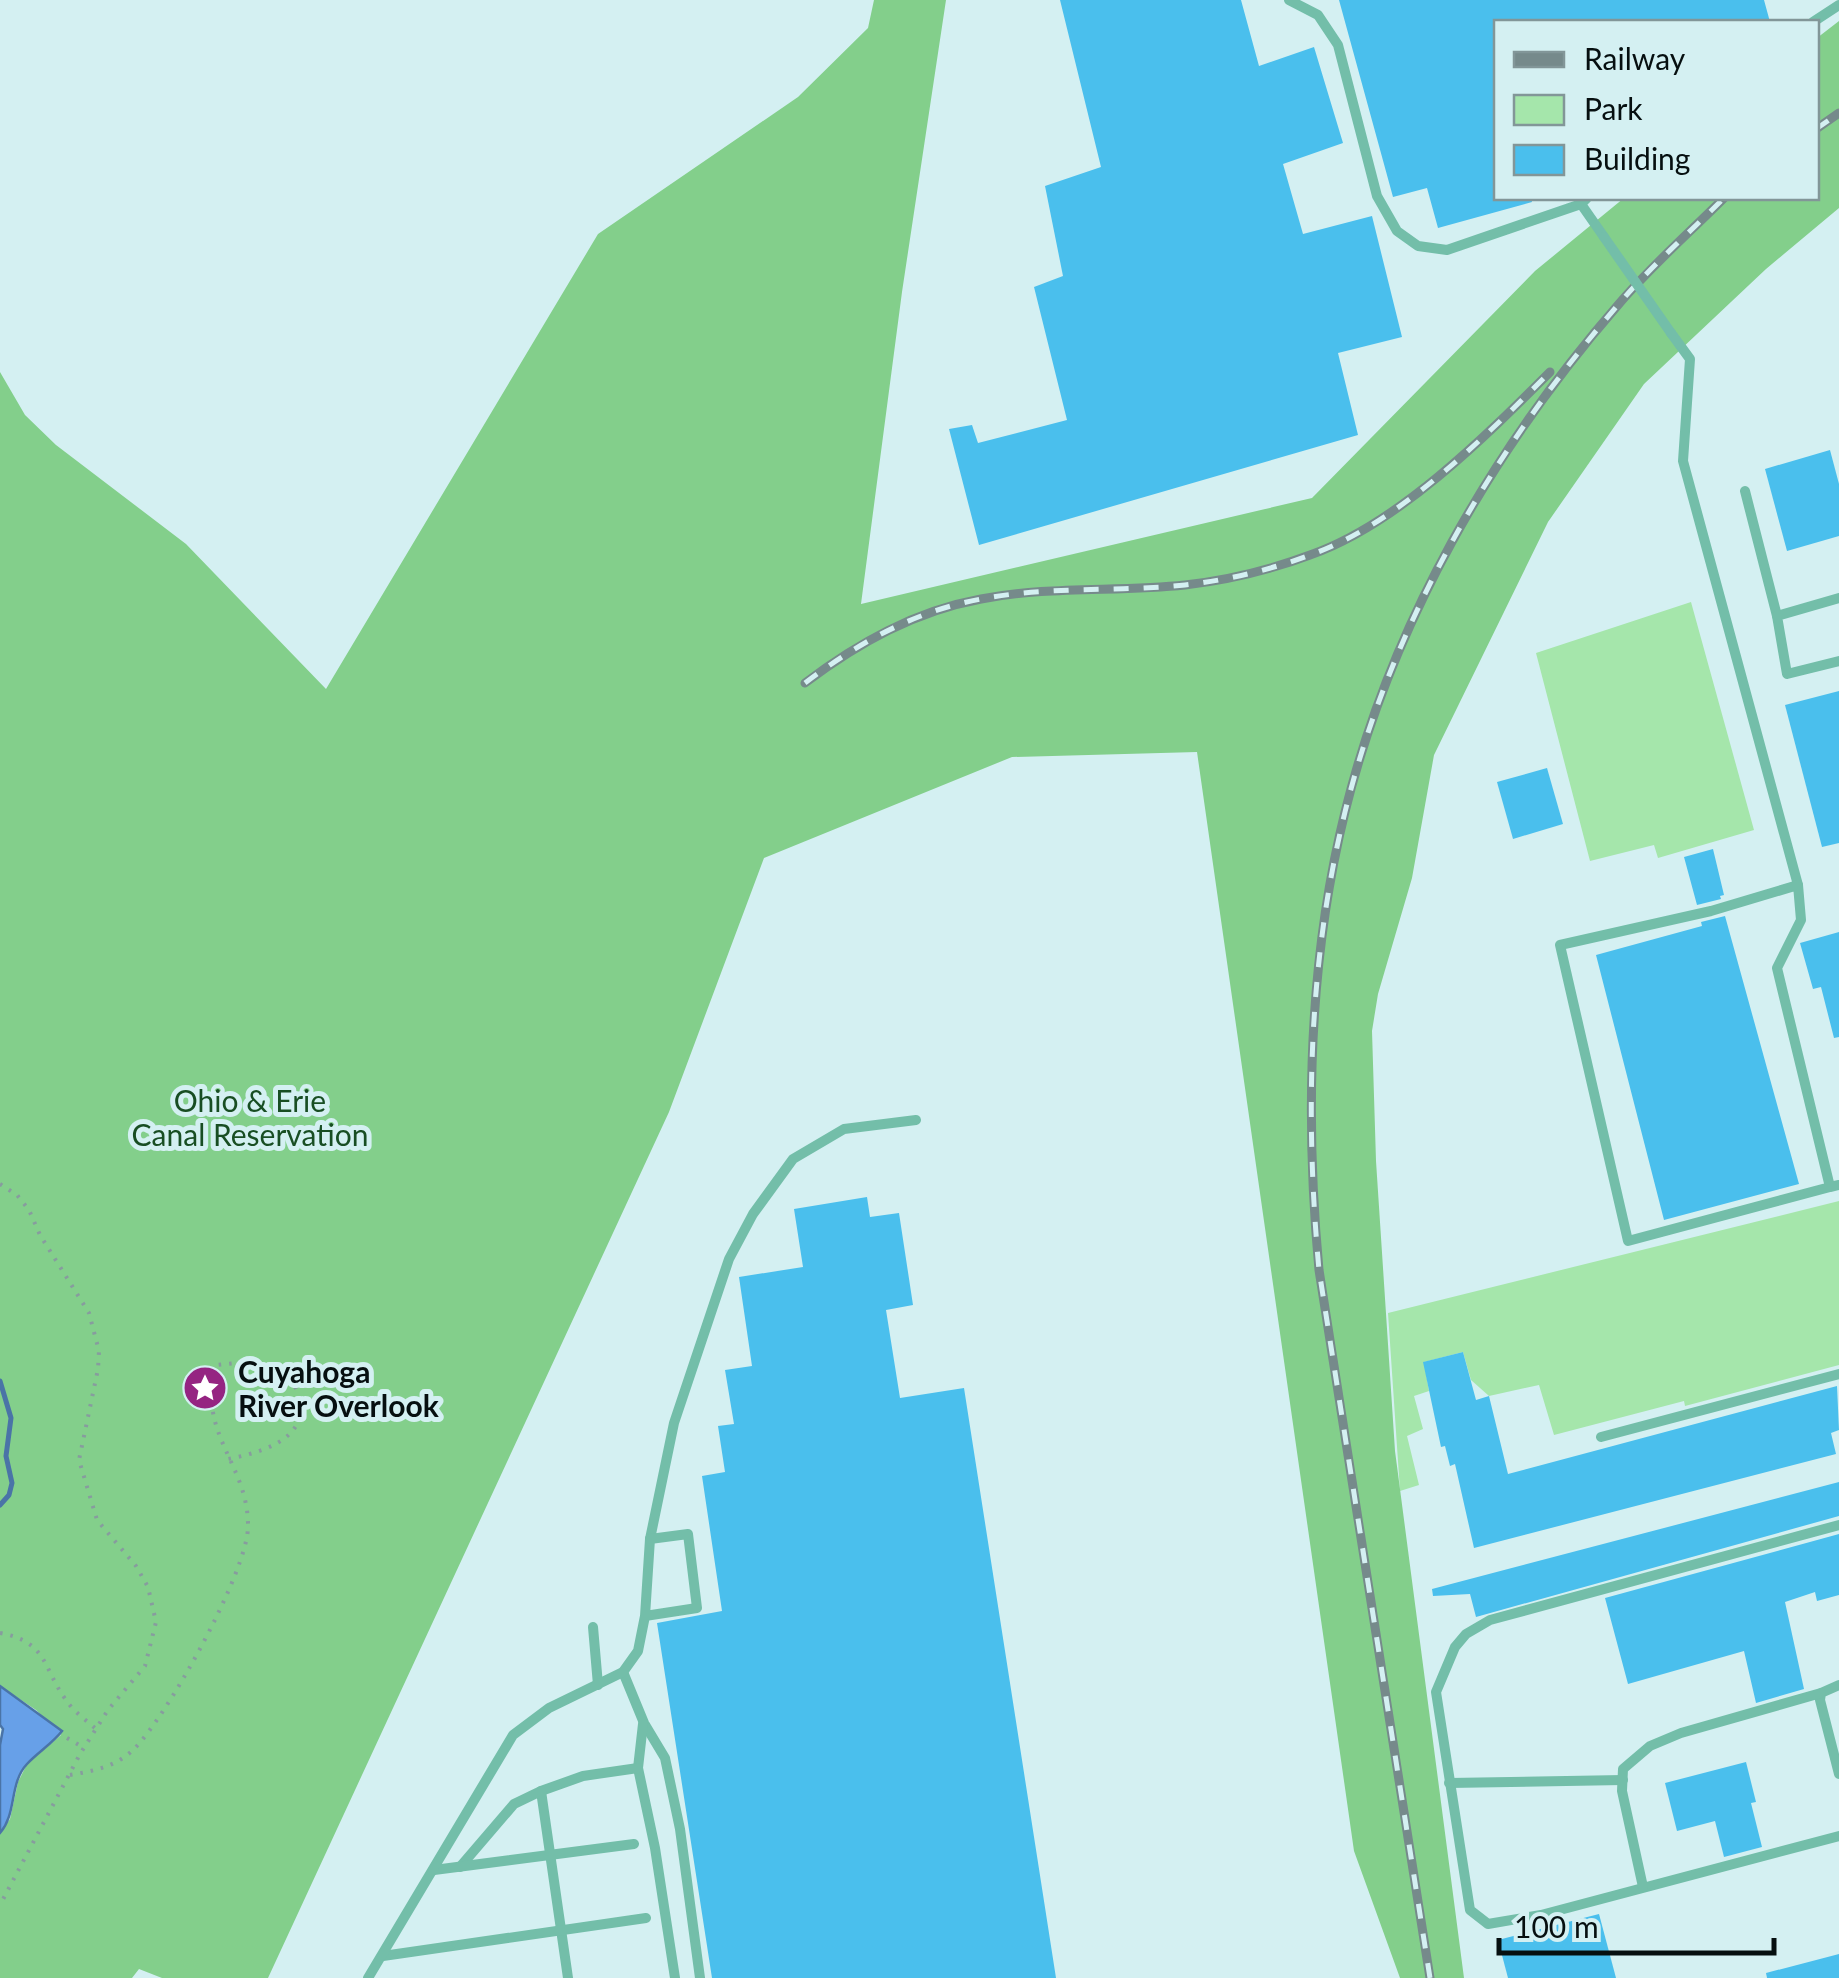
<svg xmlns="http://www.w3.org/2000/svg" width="1839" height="1978" font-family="Lato,sans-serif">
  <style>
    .green { fill: #a5e6ab }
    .forest { fill: #83cf8b }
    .water { fill: #67a0e8; stroke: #4a74a7; stroke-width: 2.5 }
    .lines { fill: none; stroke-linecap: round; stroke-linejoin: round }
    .stream { stroke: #4a74a7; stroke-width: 5 }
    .building { fill: #4abfed }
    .path { stroke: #879c9e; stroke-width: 4; stroke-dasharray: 2.5 8; stroke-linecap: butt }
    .lane { stroke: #73bea9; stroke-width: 10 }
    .rail-casing { stroke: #768a8b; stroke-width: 9 }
    .rail { stroke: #d4f0f2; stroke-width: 5; stroke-dasharray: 15; stroke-linecap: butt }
    .lane-bridge { stroke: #73bea9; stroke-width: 10 }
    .labels { text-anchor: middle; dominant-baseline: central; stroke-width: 10; stroke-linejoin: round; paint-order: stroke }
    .park-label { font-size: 30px; fill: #184e23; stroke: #d4f0f2 }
    .poi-label { font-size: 30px; font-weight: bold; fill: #060f10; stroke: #d4f0f2; text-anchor: start }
  </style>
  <rect width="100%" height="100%" fill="#d4f0f2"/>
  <g class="green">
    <path d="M1691 602 1754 830 1658 858 1654 845 1590 861 1536 653Z"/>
    <path d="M1839 1201V1365L1685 1406 1684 1401 1554 1435 1539 1385 1489 1396 1471 1380 1463 1352 1424 1362 1429 1391 1414 1396 1423 1429 1407 1436 1419 1485 1400 1491 1388 1313Z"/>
  </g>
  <path class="forest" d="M874 0H946L902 292 861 604 1312 498 1535 271 1624 198H1816L1817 38 1839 21V208L1766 269 1644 384 1548 522 1434 755 1412 878 1378 994 1372 1031 1376 1161 1395 1451 1464 1978H1400L1354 1851 1197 752 1012 757 764 858 669 1112 268 1978H162L139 1969 132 1978H0V1833L10 1819 18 1782 27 1764 61 1735 36 1710 0 1686V372L25 415 56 445 186 544 326 689 598 234 798 97 868 28Z"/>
  <path class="water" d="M0 1686 62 1731C53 1743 37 1753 27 1764 9 1783 17 1814 0 1833V1745L3 1729 0 1725Z"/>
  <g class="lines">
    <path class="stream" d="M0 1381 11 1418 6 1456 12 1483 9 1495 0 1505"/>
  </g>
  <g class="building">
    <path d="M1060 0H1241L1259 66 1314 47 1343 143 1283 164 1303 234 1372 216 1402 337 1338 353 1358 435 979 545 949 429 972 425 978 443 1067 420 1034 287 1063 276 1045 186 1101 167Z"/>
    <path d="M1339 0H1764L1770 22H1496V198H1531L1532 202 1438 228 1427 188 1393 197Z"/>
    <path d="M1830 450 1839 484V536L1787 551 1765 469Z"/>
    <path d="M1839 691V843L1822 847 1785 705Z"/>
    <path d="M1547 768 1563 824 1513 839 1497 782Z"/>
    <path d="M1713 849 1724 895 1720 896 1721 899 1697 905 1684 857Z"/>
    <path d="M1725 916 1799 1184 1664 1220 1596 955 1702 926 1701 922Z"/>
    <path d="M1839 932V1037L1834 1038 1821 987 1813 989 1800 943Z"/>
    <path d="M867 1197 870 1217 899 1213 913 1305 886 1310 900 1398 964 1388 1056 1978H712L657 1623 722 1611 702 1476 725 1472 718 1426 734 1424 725 1370 752 1366 739 1277 803 1267 794 1209Z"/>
    <path d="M1463 1352 1476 1400 1489 1396 1508 1474 1837 1386 1839 1430 1831 1433 1836 1454 1474 1548 1455 1464 1450 1466 1445 1446 1441 1447 1423 1362Z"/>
    <path d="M1839 1482V1516L1476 1617 1470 1594 1433 1596 1432 1589Z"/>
    <path d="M1839 1534V1595L1817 1601 1815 1592 1785 1602 1804 1689 1756 1703 1744 1651 1628 1684 1605 1598Z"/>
    <path d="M1746 1762 1756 1802 1751 1803 1762 1847 1724 1857 1715 1821 1677 1831 1665 1783Z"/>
    <path d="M1599 1914 1616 1978H1508L1498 1940Z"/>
    <path d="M1839 1954V1978H1767L1766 1973Z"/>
  </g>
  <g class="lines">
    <g class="path">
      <path d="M0 1184 17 1195 29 1210 40 1235 89 1313 99 1351 98 1369 79 1460 97 1520 136 1566 148 1587 156 1622 145 1666 108 1710 80 1754 0 1905"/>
      <path d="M0 1633C48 1642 42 1667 66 1700 73 1711 86 1720 96 1729"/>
      <path d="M67 1738 84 1748"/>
      <path d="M70 1775C93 1771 115 1767 133 1750 167 1717 247 1573 248 1527 249 1464 196 1434 216 1365L236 1363 290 1377C322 1431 275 1450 228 1459"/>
    </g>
    <g class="lane">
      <path d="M1289 0 1318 15 1338 45 1377 196 1397 231 1418 246 1447 250 1581 204"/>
      <path d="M1813 22 1839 5"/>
      <path d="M1587 198 1581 204 1604 237"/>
      <path d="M1671 333 1690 359 1683 461 1798 885"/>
      <path d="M1745 491 1777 616"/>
      <path d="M1839 598 1777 616 1787 674 1839 661"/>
      <path d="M1830 1187 1777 968 1801 920 1798 885 1711 911 1560 945 1628 1241 1830 1187 1839 1185"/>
      <path d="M1601 1437 1839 1374"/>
      <path d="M1839 1525 1490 1620 1466 1634 1455 1647 1436 1692 1470 1910 1488 1924 1541 1915 1839 1836"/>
      <path d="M650 1539 674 1423 729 1259 753 1214 793 1159 844 1129 916 1120"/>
      <path d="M593 1627 598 1685"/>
      <path d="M623 1672 644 1723 665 1758 680 1829 700 1978"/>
      <path d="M1839 1685 1821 1693 1820 1700 1839 1774"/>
      <path d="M643 1724 638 1768 655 1848 675 1978"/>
      <path d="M1449 1783 1623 1780"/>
      <path d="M541 1791 583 1776 638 1768"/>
      <path d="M460 1867 514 1804 541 1791 568 1978"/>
      <path d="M434 1870 634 1844"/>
      <path d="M1643 1887 1622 1791 1623 1769 1650 1746 1681 1733 1821 1693"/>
      <path d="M383 1956 646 1918"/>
      <path d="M368 1978 513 1735 549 1708 623 1672 638 1651 645 1616 650 1539 688 1534 697 1608 645 1616"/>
    </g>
    <defs>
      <g id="rail">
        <path d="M1816 129 1839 113"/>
        <path d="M805 683C858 643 915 611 981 599 1048 586 1117 592 1185 585 1228 580 1270 570 1310 555 1397 525 1486 436 1550 372"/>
        <path d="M1430 1978 1319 1270C1305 1118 1308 962 1345 812 1391 625 1492 450 1618 305 1650 267 1689 233 1724 198"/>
      </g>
    </defs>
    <use href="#rail" class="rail-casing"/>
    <use href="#rail" class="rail"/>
    <path class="lane-bridge" d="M1604 237 1671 333"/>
  </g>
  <defs>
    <symbol id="sight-disc" viewBox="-11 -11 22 22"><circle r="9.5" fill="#952482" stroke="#d4f0f2"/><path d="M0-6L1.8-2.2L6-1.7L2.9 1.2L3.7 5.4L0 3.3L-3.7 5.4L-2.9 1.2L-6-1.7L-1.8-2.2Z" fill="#fff"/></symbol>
  </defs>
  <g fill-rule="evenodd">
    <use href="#sight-disc" x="180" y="1363" width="50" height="50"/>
  </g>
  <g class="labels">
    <g class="park-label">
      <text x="250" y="1100">Ohio &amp; Erie<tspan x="250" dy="34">Canal Reservation</tspan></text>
    </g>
    <g class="poi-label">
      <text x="238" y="1371">Cuyahoga<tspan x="238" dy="34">River Overlook</tspan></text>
    </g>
  </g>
  <rect x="1494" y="20" width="325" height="180" fill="#d4f0f2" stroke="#829698" stroke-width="2.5"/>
  <rect x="1514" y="52" width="50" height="15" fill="#768a8b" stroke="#829698" stroke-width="2.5"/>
  <text x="1584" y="70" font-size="30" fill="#060f10">Railway</text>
  <rect x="1514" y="95" width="50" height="30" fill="#a5e6ab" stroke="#829698" stroke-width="2.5"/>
  <text x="1584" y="120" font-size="30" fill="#060f10">Park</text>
  <rect x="1514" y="145" width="50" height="30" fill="#4abfed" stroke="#829698" stroke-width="2.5"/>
  <text x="1584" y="170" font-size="30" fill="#060f10">Building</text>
  <path d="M1499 1938v15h275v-15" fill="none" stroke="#060f10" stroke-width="5"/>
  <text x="1514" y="1938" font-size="30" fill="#060f10" stroke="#d4f0f2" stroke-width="8" paint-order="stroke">100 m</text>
</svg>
